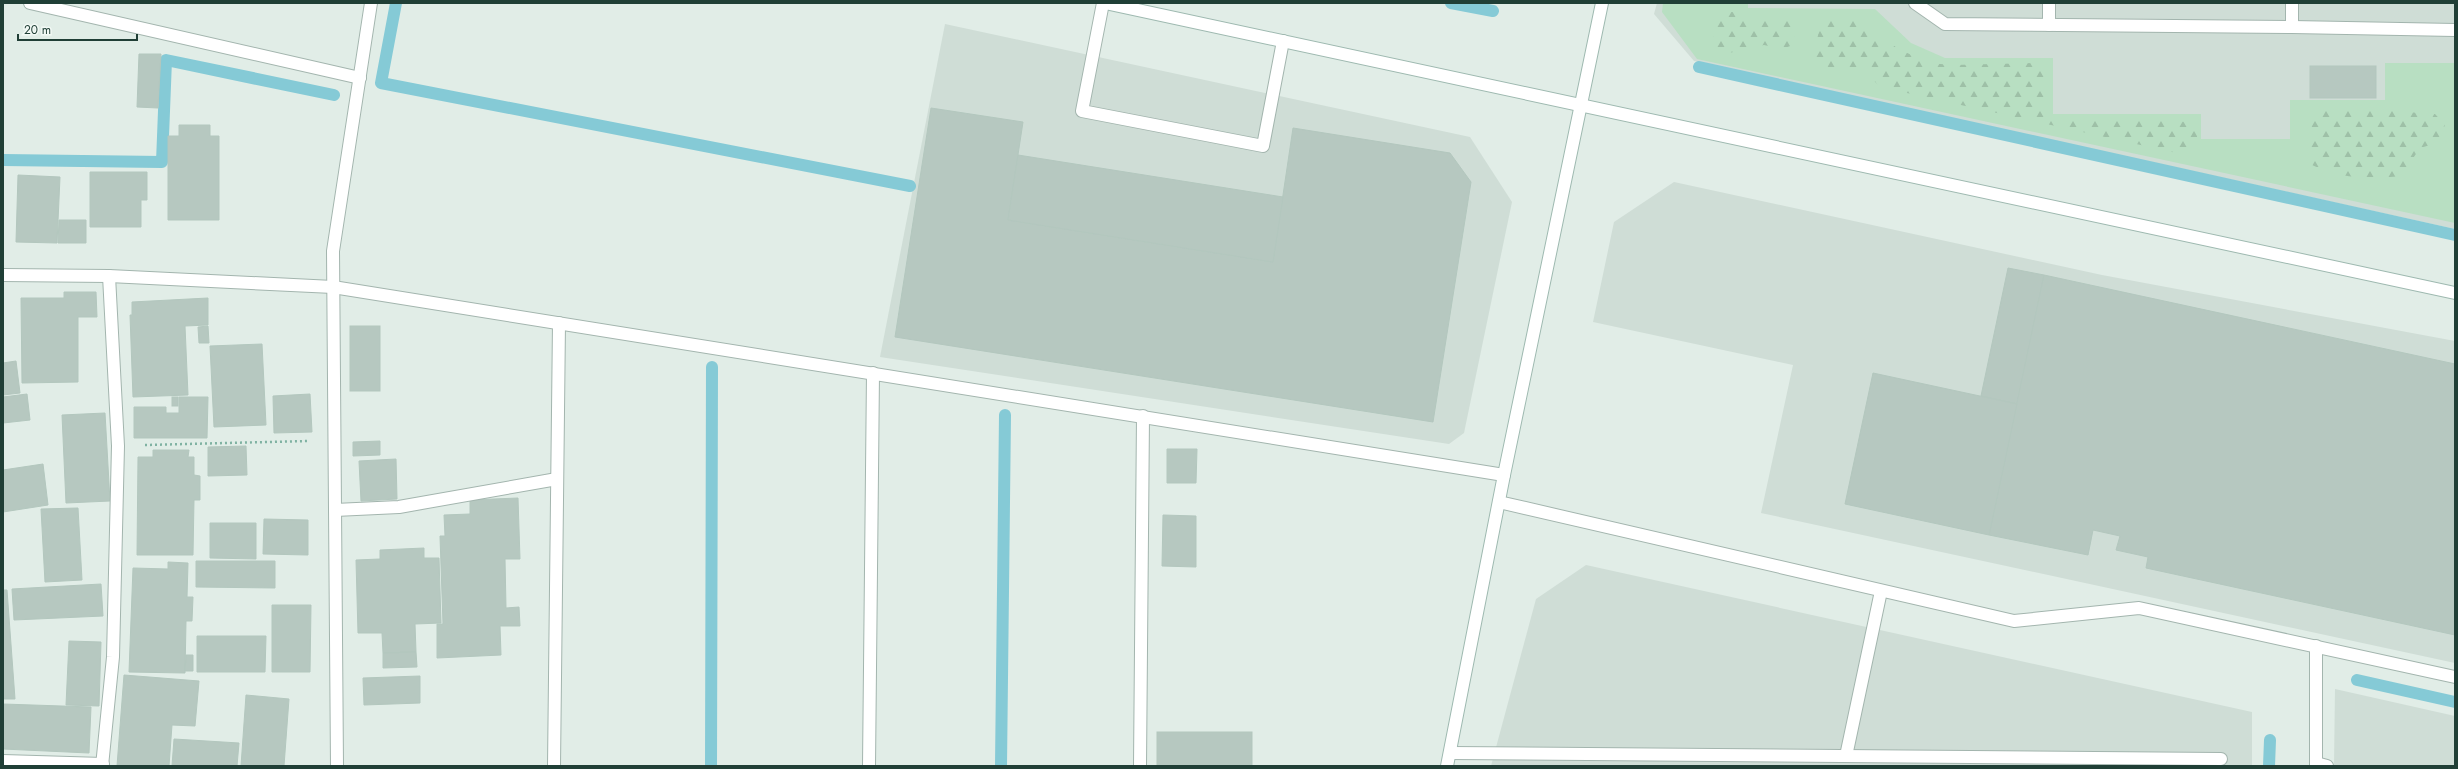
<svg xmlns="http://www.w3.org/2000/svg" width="2458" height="769" font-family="Jost,sans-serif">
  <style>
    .built { fill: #cfddd6 }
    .grass { fill: #b8dfc2 }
    .forest { fill: url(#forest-firs) }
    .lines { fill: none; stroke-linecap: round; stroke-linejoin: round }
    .stream { stroke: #85cad6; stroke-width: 12 }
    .building { fill: #b6c8c0; stroke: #b3c7be }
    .lane-casing { stroke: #a3b5ae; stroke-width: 14 }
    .street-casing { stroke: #a3b5ae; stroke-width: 14 }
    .secondary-casing { stroke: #9eb9b0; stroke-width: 14 }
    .path { stroke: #7fb2a2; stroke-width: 2.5; stroke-dasharray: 2 3; stroke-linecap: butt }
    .lane { stroke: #fff; stroke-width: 12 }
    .street { stroke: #fff; stroke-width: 12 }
    .secondary { stroke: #fff; stroke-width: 12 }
  </style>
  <defs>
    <pattern id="forest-firs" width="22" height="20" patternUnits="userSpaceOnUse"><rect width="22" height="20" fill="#b8dfc2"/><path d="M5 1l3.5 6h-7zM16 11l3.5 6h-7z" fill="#9ec0a7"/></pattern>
  </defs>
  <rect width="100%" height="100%" fill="#e1ede7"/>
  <g class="built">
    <path d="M1657 3H2455V229L1694 61 1654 14Z"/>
    <path d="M945 24 1470 137 1512 202 1464 433 1449 444 880 357Z"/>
    <path d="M1674 182 2102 275 2455 341V663L1761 513 1793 365 1593 322 1614 222Z"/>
    <path d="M1586 565 2252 712V766H1491L1536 599Z"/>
    <path d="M2335 689 2455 716V766H2334Z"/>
  </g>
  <path class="grass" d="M1663 3H1748V8L1875 9 1911 43 1945 58H2053V114H2201V139H2290V100H2385V63H2455V223L1697 59 1662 12Z"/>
  <g class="forest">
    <path d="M1721 12H1733L1743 19 1782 17 1792 20 1795 30 1793 45 1782 49 1764 45 1729 53 1718 49C1711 33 1711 26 1721 12Z"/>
    <path d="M1832 19 1853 20 1866 25 1897 48 1928 63 1953 65 2038 63 2045 70 2046 113 2052 118 2195 122 2198 134 2190 156 1880 87 1861 67C1836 72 1838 74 1816 59V44L1821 22Z"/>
    <path d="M2336 107 2435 114 2445 125 2437 143 2420 148 2401 176C2369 179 2341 179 2312 165 2308 141 2308 131 2318 109Z"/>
  </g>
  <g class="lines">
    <g class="stream">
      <path d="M396 3 381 83 910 186"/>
      <path d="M1451 3 1493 11"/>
      <path d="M1699 67 2455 235"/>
      <path d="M3 160 162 162 166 60 334 95"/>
      <path d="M2357 680 2455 702"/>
      <path d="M711 766 712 367"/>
      <path d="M1001 766 1005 415"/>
      <path d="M2269 766 2270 740"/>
    </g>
  </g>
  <g class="building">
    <path d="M139 54H161L158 108 137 107Z"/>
    <rect x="2310" y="66" width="66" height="32"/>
    <path d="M931 108 1023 122 1008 220 1273 262 1293 128 1450 153 1471 182 1433 422 895 337Z"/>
    <path d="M179 125H210V136H219V220H168V136H179Z"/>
    <path d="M1018 155 1283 197 1273 262 1008 220Z"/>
    <path d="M90 172H147V200H141V227H90Z"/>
    <path d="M18 175 60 177 57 243 16 242Z"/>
    <path d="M59 220H86V243H58Z"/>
    <path d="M2008 268 2044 275 2017 404 1981 396Z"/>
    <path d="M2044 275 2455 364V635L2146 568 2148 557 2116 550 2120 536 2093 530 2088 555 1989 535Z"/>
    <path d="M64 292H96L97 317H78V382L22 383 21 298H64Z"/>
    <path d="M208 298V325L185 326 188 395 133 397 130 315H132V302Z"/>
    <path d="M208 326 209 343H199L198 327Z"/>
    <rect x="350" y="326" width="30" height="65"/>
    <path d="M262 344 266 425 214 427 210 346Z"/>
    <path d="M16 361 20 393 3 395V363Z"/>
    <path d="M1873 373 2017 404 1989 535 1845 504Z"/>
    <path d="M27 394 30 420 3 423V397Z"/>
    <path d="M310 394 312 432 274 433 273 396Z"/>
    <rect x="172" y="397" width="6" height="9"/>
    <path d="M179 397H208L207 438H134V407H166V413H179Z"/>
    <path d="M105 413 110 501 66 503 62 415Z"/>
    <path d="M380 441V455L353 456V442Z"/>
    <path d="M246 446 247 475 208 476V447Z"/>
    <path d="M1167 449H1197L1196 483H1167Z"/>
    <path d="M153 450H189L188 457H194V475L200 476V500H194L193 555H137L138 457H153Z"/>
    <path d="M396 459 397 499 361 501 359 461Z"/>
    <path d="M43 464 48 505 3 512V470Z"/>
    <path d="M518 498 520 559H505L506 608 519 607 520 626H500L501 655 437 658V624H443L440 536H445L444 515 470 514V500Z"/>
    <path d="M78 508 82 580 45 582 41 509Z"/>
    <path d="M1163 515 1196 516V567L1162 566Z"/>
    <path d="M264 519 308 520V555L263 554Z"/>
    <path d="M210 523H256V559L210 558Z"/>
    <path d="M424 548V558H439L441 623 415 624 416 652 383 653 382 633H358L356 560 380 559V550Z"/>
    <path d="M196 561H275V588L196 587Z"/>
    <path d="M168 562 188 563 187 597H193L192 621H186L185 673 129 672 133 568 168 569Z"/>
    <path d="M101 584 103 616 14 620 12 589Z"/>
    <path d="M3 590H7L15 699H3Z"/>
    <path d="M272 605H311L310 672H272Z"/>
    <path d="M197 636H266L265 672H197Z"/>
    <path d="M69 641 101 642 99 706 66 705Z"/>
    <path d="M416 652 417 667 383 668V653Z"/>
    <path d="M186 655H193V671H185Z"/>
    <path d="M124 675 199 681 195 726 172 725 169 766H117Z"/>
    <path d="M420 676V703L364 705 363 678Z"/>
    <path d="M246 695 289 699 284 766H241Z"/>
    <path d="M3 704 91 707 89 753 3 749Z"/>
    <rect x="1157" y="732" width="95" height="34"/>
    <path d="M174 739 239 743 237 766H172Z"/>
  </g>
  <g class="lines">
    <defs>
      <g id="lane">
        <path d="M1103 3 1082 111 1263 146 1283 41"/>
        <path d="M1915 3 1945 24 2292 27V3"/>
        <path d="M2049 25V3"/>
        <path d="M2292 27 2455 30"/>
        <path d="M1450 753 2221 759"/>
        <path d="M1846 756 1881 591"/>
        <path d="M2316 763 2327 766"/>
      </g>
      <g id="street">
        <path d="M30 3 360 78"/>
        <path d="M3 275 109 276 333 287 1504 475"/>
        <path d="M1499 502 2014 621 2139 608 2455 677"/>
        <path d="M335 510 399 507 557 479"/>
        <path d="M3 761 103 764"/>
        <path d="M102 766 113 657 118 446 109 276"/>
        <path d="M337 766 333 251 371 3"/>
        <path d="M554 766 559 323"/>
        <path d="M869 766 873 373"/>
        <path d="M1140 766 1143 416"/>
        <path d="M2316 766V646"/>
      </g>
      <g id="secondary">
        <path d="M1105 3 2455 293"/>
        <path d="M1447 766 1504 475 1602 3"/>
      </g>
    </defs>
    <use href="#lane" class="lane-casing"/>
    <use href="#street" class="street-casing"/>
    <use href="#secondary" class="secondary-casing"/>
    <path class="path" d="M145 445 308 441"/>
    <use href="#lane" class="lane"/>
    <use href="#street" class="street"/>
    <use href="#secondary" class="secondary"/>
  </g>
  <rect width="2458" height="769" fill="none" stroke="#203f36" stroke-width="8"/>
  <path d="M18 34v6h119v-6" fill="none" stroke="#203f36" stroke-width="2"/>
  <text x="24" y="34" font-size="12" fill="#203f36" stroke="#f2f9f5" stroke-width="3" paint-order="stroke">20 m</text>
</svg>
